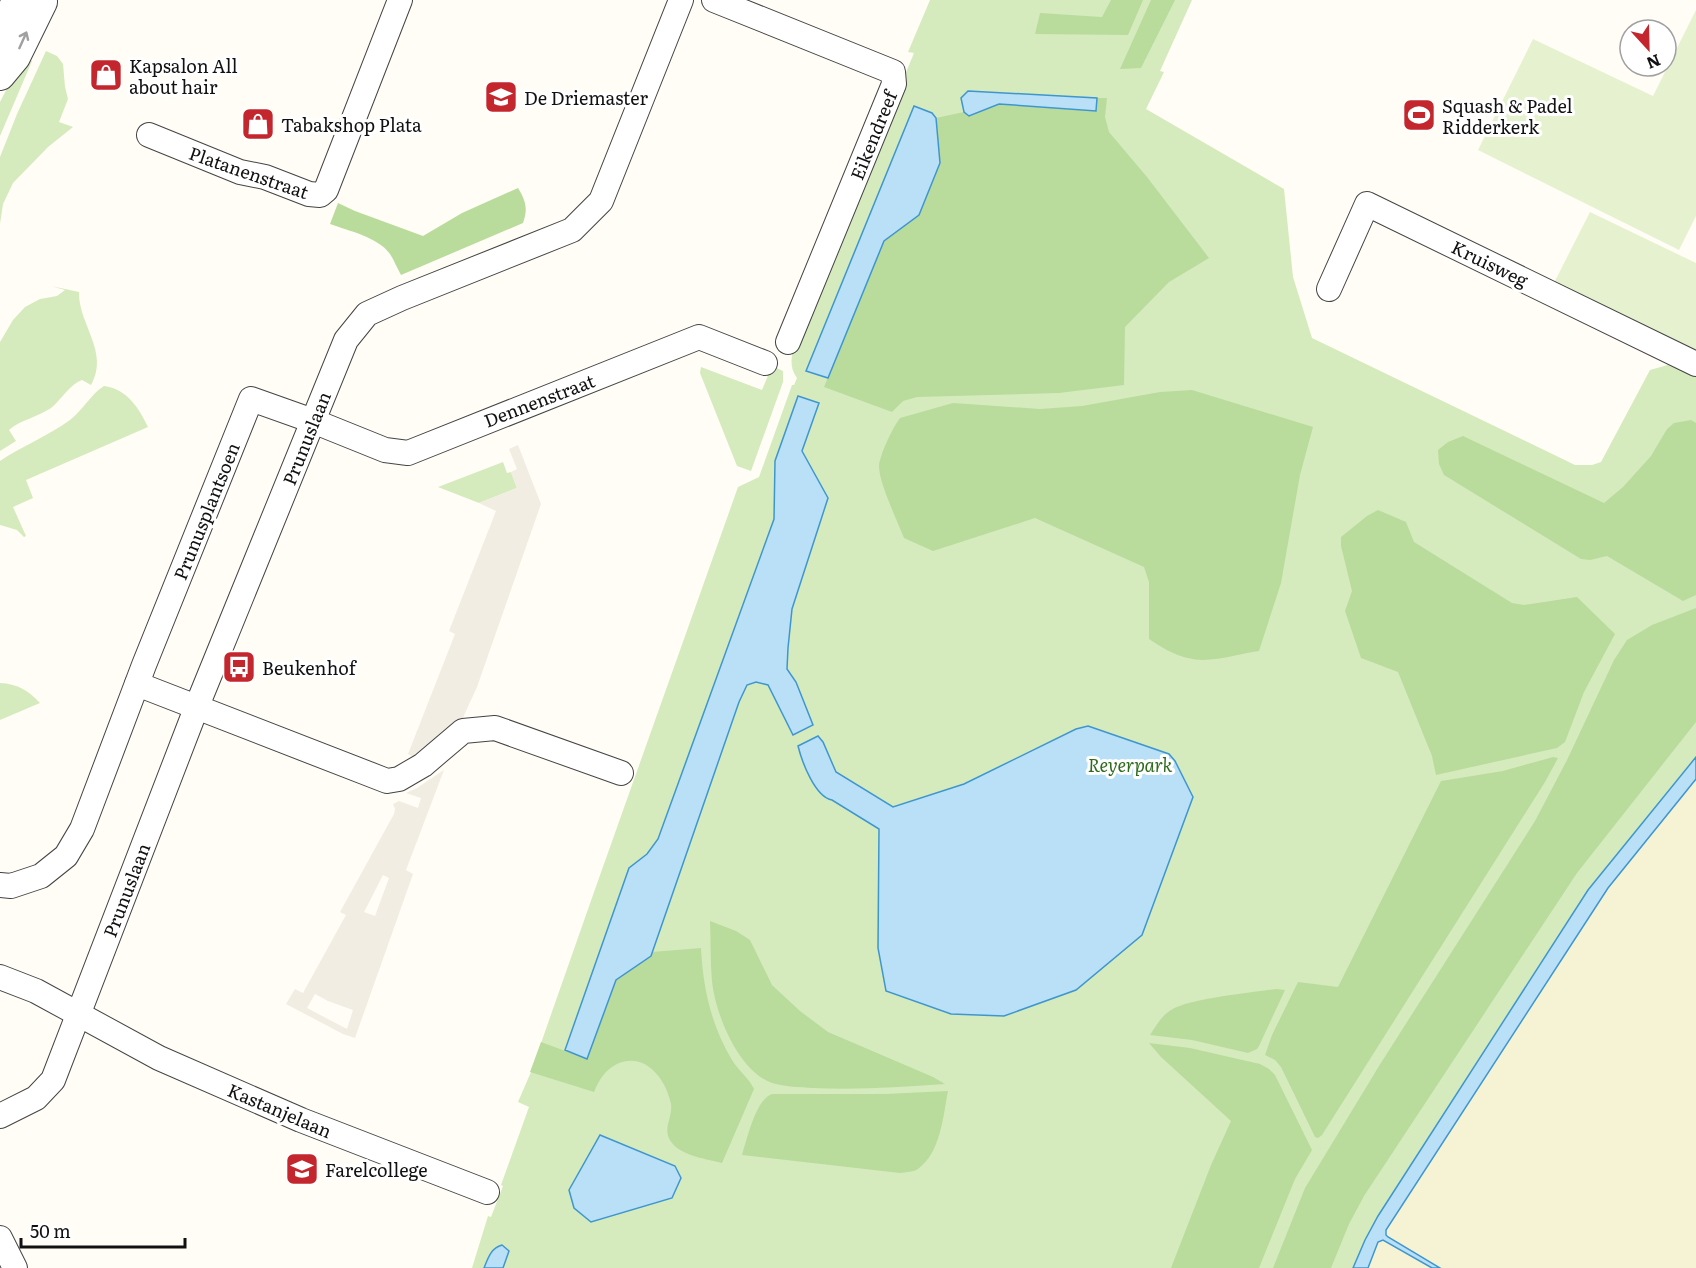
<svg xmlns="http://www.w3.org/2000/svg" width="1696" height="1268" font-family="Literata,serif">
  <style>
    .farmland { fill: #f6f3d4 }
    .green { fill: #d5ebbd }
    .forest { fill: #b9dc9c }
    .pitch { fill: #e6f2cf }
    .plaza { fill: #f1ede2; fill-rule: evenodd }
    .water { fill: #b9e0f7; stroke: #3f96cf; stroke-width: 1.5 }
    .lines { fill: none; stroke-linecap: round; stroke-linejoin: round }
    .minor-casing { stroke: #444; stroke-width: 26 }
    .tertiary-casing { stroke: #444; stroke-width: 32 }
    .minor { stroke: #fff; stroke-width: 24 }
    .tertiary { stroke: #fff; stroke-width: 30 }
    .oneway { stroke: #a0a0a0 }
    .labels { text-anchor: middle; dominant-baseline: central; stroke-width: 6; stroke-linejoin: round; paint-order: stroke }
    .poi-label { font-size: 18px; fill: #111; stroke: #fff; text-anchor: start }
    .street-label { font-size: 18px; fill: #111; stroke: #fff }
    .park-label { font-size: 18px; font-style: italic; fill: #2f6b1f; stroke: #fff }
  </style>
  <rect width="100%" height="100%" fill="#fffdf5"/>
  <path class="farmland" d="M1696 779V1268H1368L1378 1242 1608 888Z"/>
  <g class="green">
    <path d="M930 0H1192L1160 71 1164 72 1146 109 1284 189 1293 277 1312 338 1575 465H1592L1601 462 1650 370 1671 364 1696 373V767L1604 880 1388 1213 1363 1268H472L488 1216 491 1217 503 1186 501 1185 529 1107 518 1102 531 1072C599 876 669 682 738 487L759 477 792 385H794L797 378C789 368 791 355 795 343L907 70 914 53 908 52Z"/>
    <path d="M46 51 57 56 63 64 65 87 68 99 59 122 73 127 48 147 13 183 3 204 0 224V157L17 114Z"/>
    <path d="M23 57 32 61 0 136V102Z"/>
    <path d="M51 286 79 292C78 324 110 352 91 385L82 380C70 384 61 400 51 408 38 417 20 420 9 430L16 441 0 451V342L13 320 25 307 40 299 57 296 65 290Z"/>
    <path d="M772 366 783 371V382L751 471 737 466 700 373 701 367 762 390Z"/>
    <path d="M104 386C127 389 139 408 148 427L26 480 33 498 13 507 26 536 24 537 17 530 0 525V461C22 446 48 436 70 420 83 410 91 394 104 386Z"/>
    <path d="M503 462 507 473 511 472 517 488 479 503 438 487Z"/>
    <path d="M0 683C17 684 28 690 40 703L0 720Z"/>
  </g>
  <g class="forest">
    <path d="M1111 0H1143L1128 35 1035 34 1040 13 1102 17Z"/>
    <path d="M1151 0H1175L1141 68 1120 69Z"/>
    <path d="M1097 98H1107L1105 117 1109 132 1147 177 1209 258 1169 282 1125 327 1124 385 1059 393 917 397 903 401 892 412 824 387 884 241 894 232 940 163 936 118 964 112 970 116 998 104 1095 111Z"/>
    <path d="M518 188C526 201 528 209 523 223L401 275C397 268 394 260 390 254 378 237 349 231 330 224L338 203 355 211 423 236 462 213Z"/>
    <path d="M1192 390 1313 427 1300 475 1281 583 1259 651C1238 654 1209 664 1188 658 1174 655 1161 647 1149 639V582L1144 567 1035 518 933 551 904 538C897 520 879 483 879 466 880 454 893 427 900 418L953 403 1040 409 1082 406 1160 392Z"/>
    <path d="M1691 420 1696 423V595L1683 601 1607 556 1590 560 1581 559 1444 475 1439 464 1438 450 1448 442 1463 436 1604 503 1623 487 1651 456 1667 429 1674 423Z"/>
    <path d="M1378 510 1406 522 1414 542 1512 603 1524 605 1577 597 1615 634 1584 692 1565 742 1557 748 1436 775 1432 756 1398 672 1361 658 1345 611 1352 591 1341 546V537L1367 516Z"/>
    <path d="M1696 608V722L1577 873 1364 1196 1349 1224 1331 1268H1273L1305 1188 1379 1066 1535 821 1567 760 1614 660 1627 640 1652 625Z"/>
    <path d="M1553 757 1558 758 1545 782 1322 1135 1318 1138 1315 1137 1281 1067 1275 1060 1265 1055 1272 1035 1298 982 1338 987 1441 781 1503 771Z"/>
    <path d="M710 921 736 931 750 940 772 985 800 1011 828 1032 933 1077 945 1084C901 1087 857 1090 813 1088 799 1087 785 1087 772 1083 738 1071 715 1013 712 981 710 961 711 941 710 921Z"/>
    <path d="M701 948C703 988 711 1025 732 1060 738 1070 749 1078 754 1089L722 1163C707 1159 682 1156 672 1143 661 1130 673 1118 671 1104 666 1079 645 1051 617 1064 605 1070 599 1080 594 1092L530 1072 541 1042 587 1059 616 980 650 956 652 952Z"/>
    <path d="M1276 989 1285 990 1259 1046 1257 1049 1248 1053 1192 1040 1150 1035C1156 1026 1161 1016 1171 1010 1191 998 1250 993 1276 989Z"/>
    <path d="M1149 1043 1190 1048 1260 1064 1269 1069 1275 1075 1312 1150 1295 1179 1259 1268H1171L1211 1165 1231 1121 1161 1057Z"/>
    <path d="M948 1091C943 1116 941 1152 918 1169 914 1172 906 1172 900 1173L742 1155C747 1139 756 1099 772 1094H885Z"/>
  </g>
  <g class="pitch">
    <path d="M1696 10V216L1679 250 1478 150 1533 39 1653 96Z"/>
    <path d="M1590 212 1696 263V353L1554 283Z"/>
  </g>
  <g class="plaza">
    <path d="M518 445 541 504 477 687 461 722 415 758 408 754 455 634 449 631 496 511 479 503 517 488 511 472 517 469 509 449Z"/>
    <path d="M444 770 406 870 413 874 355 1038 343 1034 286 1004 295 989 303 993 346 915 340 912 394 814 395 809 393 804 399 801 418 808 421 798 406 793 417 788ZM383 875 389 878 375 916 364 912ZM315 994 328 1001 353 1010 347 1029 307 1008Z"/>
  </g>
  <g class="water">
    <path d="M968 91 1097 98 1096 111 999 104 969 116 964 112 961 98Z"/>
    <path d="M914 106 932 113 936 118 940 163 919 215 884 241 828 378 806 371Z"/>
    <path d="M798 396 819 403 802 451 828 498 792 609 788 648 787 669 796 682 813 725 793 735 768 685 756 682 747 685 739 702 651 956 616 980 587 1059 565 1050 629 868 647 854 658 839 774 519 775 461Z"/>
    <path d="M1088 726 1169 754 1175 761 1193 797 1142 935 1076 990 1004 1016 951 1014 886 991 878 948 879 829 832 800C815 797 802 762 798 746L818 736 823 742 836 772 893 807 964 784 1076 729Z"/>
    <path d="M1696 757V779L1608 888 1386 1230V1235L1388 1237 1440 1268H1432L1383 1240 1378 1242 1368 1268H1353L1365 1240 1378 1216 1588 890Z"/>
    <path d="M600 1135 675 1166 681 1178 672 1198 591 1222 574 1208 569 1190Z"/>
    <path d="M502 1245 509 1251 503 1268H484C488 1258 491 1248 502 1245Z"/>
  </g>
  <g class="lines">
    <defs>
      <g id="minor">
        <path d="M714 0 893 72 894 84 788 342"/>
        <path d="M149 135 240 172 265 177 309 194 320 195 326 190 400 0"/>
        <path d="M1329 289 1367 204 1696 364"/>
        <path d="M137 684 387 781 399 779 423 765 463 731 495 728 621 773"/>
        <path d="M0 885 11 886 41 876 66 856 82 829 144 665 251 399 313 421 385 450 408 453 699 337 765 363"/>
        <path d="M0 977 36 991 159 1058 301 1120 487 1192"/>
        <path d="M0 1116 36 1098 53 1080 197 706 346 340 367 314 402 298 572 230 601 201 681 0"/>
        <path d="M0 1238 15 1268"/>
      </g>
      <g id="tertiary">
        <path d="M0 41 17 0"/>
        <path d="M0 75 15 57 42 2"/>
      </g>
    </defs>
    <use href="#minor" class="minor-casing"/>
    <use href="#tertiary" class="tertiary-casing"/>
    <use href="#minor" class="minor"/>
    <use href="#tertiary" class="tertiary"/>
  </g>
  <defs><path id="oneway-shaft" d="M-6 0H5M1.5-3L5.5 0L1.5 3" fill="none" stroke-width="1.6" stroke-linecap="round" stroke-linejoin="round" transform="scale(1.5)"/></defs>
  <use class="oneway" href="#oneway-shaft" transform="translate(23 40) rotate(-66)"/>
  <defs>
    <symbol id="shop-square" viewBox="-11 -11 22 22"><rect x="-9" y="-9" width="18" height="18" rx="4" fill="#c4262e" stroke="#fff"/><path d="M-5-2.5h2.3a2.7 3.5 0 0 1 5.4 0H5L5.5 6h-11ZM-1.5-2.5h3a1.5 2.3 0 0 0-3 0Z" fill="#fff"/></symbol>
    <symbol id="school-square" viewBox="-11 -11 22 22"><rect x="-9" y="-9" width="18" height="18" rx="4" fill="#c4262e" stroke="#fff"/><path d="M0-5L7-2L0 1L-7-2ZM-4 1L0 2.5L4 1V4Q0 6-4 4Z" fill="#fff"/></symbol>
    <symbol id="stadium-square" viewBox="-11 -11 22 22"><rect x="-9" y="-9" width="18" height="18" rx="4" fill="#c4262e" stroke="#fff"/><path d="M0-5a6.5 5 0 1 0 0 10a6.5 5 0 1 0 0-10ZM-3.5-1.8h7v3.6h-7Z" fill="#fff"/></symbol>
    <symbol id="bus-square" viewBox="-11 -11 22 22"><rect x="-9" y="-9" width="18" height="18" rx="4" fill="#c4262e" stroke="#fff"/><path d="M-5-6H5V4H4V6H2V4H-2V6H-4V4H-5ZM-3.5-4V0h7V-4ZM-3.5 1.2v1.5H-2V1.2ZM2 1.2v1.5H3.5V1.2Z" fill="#fff"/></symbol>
  </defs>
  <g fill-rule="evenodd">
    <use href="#shop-square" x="87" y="56" width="38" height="38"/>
    <use href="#school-square" x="482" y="78" width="38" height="38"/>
    <use href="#stadium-square" x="1400" y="96" width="38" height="38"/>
    <use href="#shop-square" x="239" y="105" width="38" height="38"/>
    <use href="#bus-square" x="220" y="648" width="38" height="38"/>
    <use href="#school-square" x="283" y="1150" width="38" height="38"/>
  </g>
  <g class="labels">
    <g class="poi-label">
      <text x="129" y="65">Kapsalon All<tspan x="129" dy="21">about hair</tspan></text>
      <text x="524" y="97">De Driemaster</text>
      <text x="1442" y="105">Squash &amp; Padel<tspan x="1442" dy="21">Ridderkerk</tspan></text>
      <text x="281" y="124">Tabakshop Plata</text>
      <text x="262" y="667">Beukenhof</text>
      <text x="325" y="1169">Farelcollege</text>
    </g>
    <g class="street-label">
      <text transform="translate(873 135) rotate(-68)">Eikendreef</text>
      <text transform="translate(249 172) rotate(19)">Platanenstraat</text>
      <text transform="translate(1490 263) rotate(26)">Kruisweg</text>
      <text transform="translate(539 400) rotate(-21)">Dennenstraat</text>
      <text transform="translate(306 438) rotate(-68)">Prunuslaan</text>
      <text transform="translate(206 511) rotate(-68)">Prunusplantsoen</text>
      <text transform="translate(126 890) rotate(-69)">Prunuslaan</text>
      <text transform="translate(280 1110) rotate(23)">Kastanjelaan</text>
    </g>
    <g class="park-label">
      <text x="1130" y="764">Reyerpark</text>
    </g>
  </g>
  <g transform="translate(1648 48) rotate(158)"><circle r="28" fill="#ffffff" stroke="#a0a0a0" stroke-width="1.5"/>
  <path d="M0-4.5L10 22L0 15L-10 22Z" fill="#c4262e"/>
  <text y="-9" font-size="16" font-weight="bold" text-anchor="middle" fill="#111111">N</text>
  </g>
  <path d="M21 1238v9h164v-9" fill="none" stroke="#111111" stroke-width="3"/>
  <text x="30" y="1238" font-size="18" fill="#111111" stroke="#ffffff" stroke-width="4.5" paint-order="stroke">50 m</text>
</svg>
